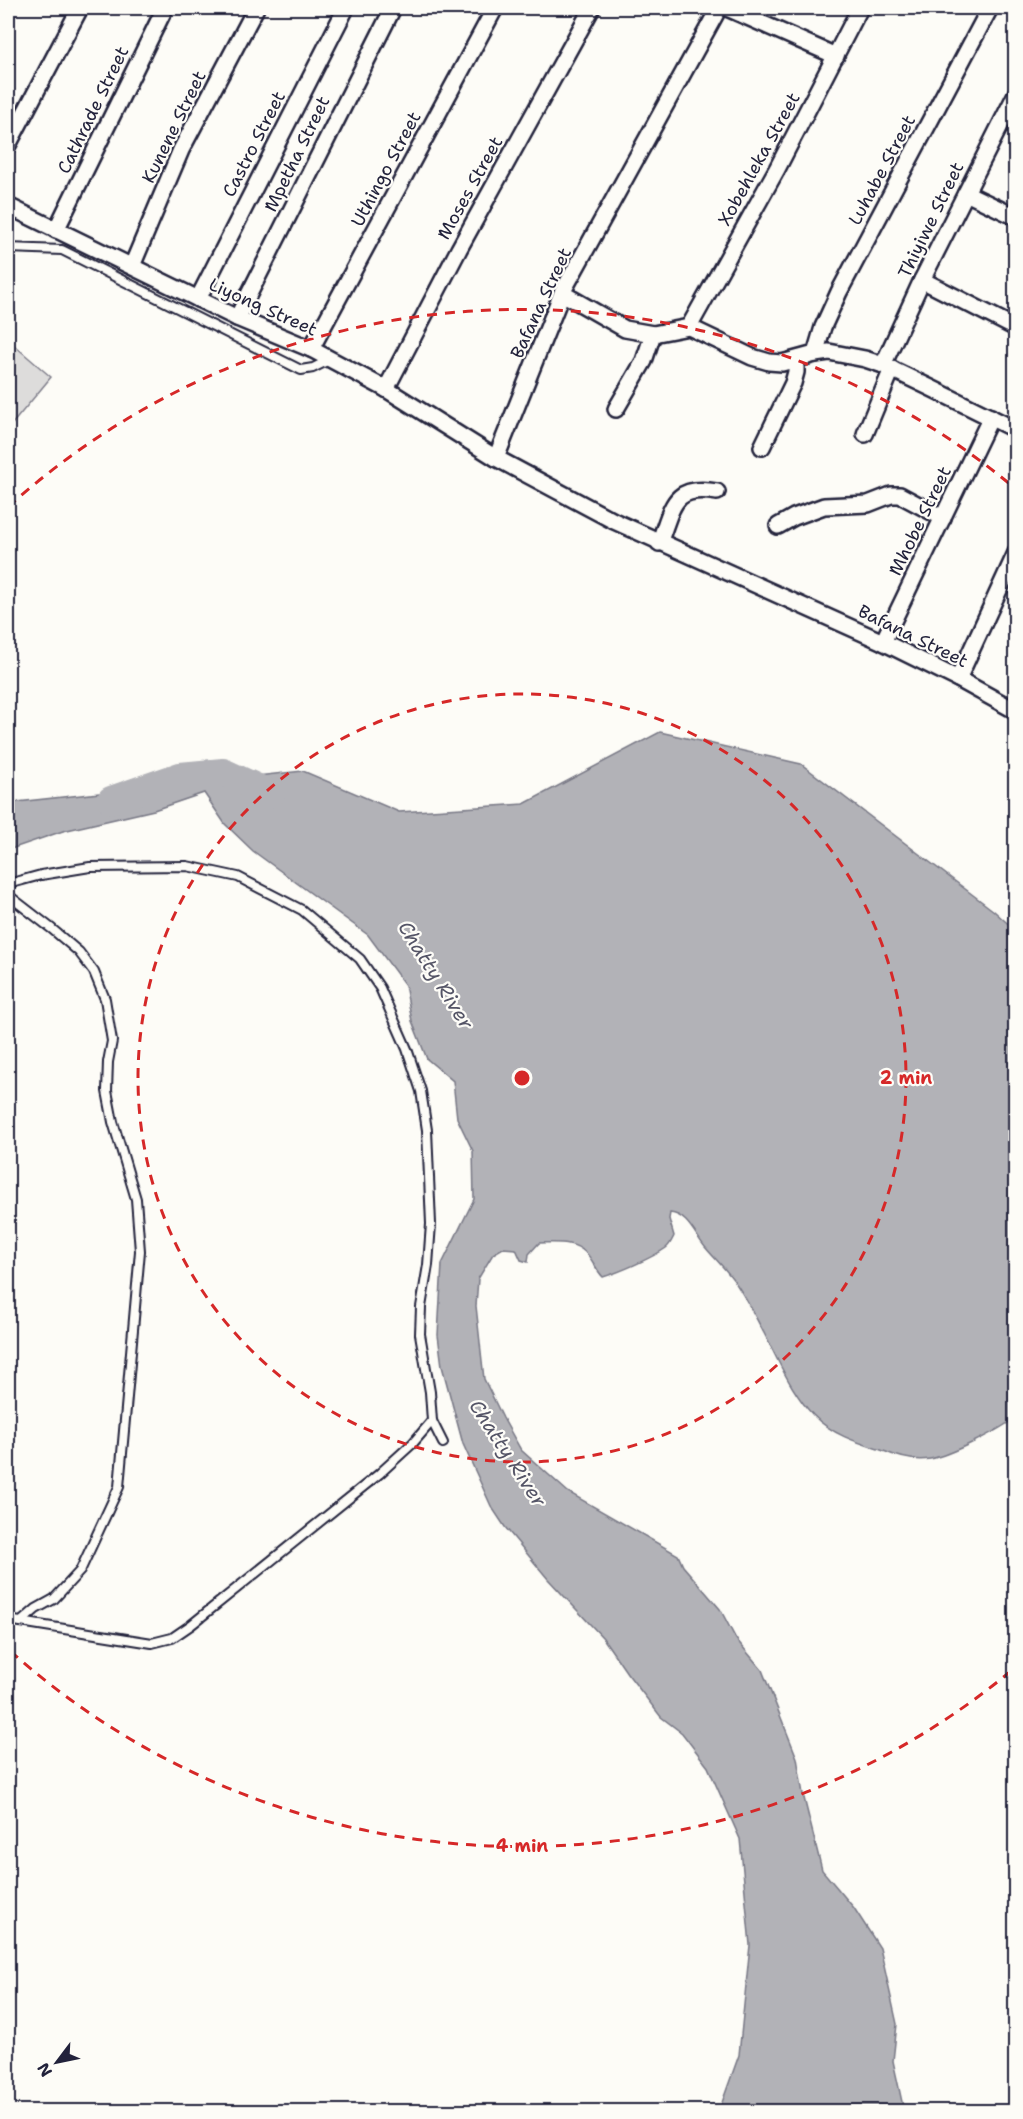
<svg xmlns="http://www.w3.org/2000/svg" width="1023" height="2119" font-family="'Shantell Sans',sans-serif">
  <style>
    .green { fill: #dddcdb; stroke: #807f8b; stroke-width: 1.5 }
    .water { fill: #b2b2b7; stroke: #787885; stroke-width: 1.5 }
    .lines { fill: none; stroke-linecap: round; stroke-linejoin: round }
    .river { stroke: #b2b2b7; stroke-width: 28 }
    .service-casing { stroke: #22223b; stroke-width: 12 }
    .minor-casing { stroke: #22223b; stroke-width: 20 }
    .service { stroke: #fdfcf7; stroke-width: 8 }
    .minor { stroke: #fdfcf7; stroke-width: 15 }
    .ring { fill: none; stroke: #d62828; stroke-width: 3; stroke-dasharray: 10 8 }
    .labels { text-anchor: middle; dominant-baseline: central; stroke-width: 4.5; stroke-linejoin: round; paint-order: stroke }
    .street-label { font-size: 18px; fill: #22223b; stroke: #fdfcf7 }
    .water-label { font-size: 20px; font-style: italic; fill: #545466; stroke: #fdfcf7 }
    .centre { fill: #d62828; stroke: #fdfcf7; stroke-width: 3 }
    .ring-label { font-size: 18px; text-anchor: middle; font-weight: bold; fill: #d62828; stroke: #fdfcf7; stroke-width: 4.5; stroke-linejoin: round; paint-order: stroke }
  </style>
  <rect width="100%" height="100%" fill="#fdfcf7"/>
  <filter id="ink" filterUnits="userSpaceOnUse"><feTurbulence type="fractalNoise" baseFrequency=".0167" numOctaves="2"/><feDisplacementMap in="SourceGraphic" scale="12" xChannelSelector="R" yChannelSelector="G"/><feConvolveMatrix kernelMatrix="1 2 1 2 8 2 1 2 1" color-interpolation-filters="sRGB"/></filter>
  <g filter="url(#ink)">
    <path class="green" d="M8 340 51 377 8 429Z"/>
    <path class="water" d="M660 732 801 764 994 911 1015 930 1016 1417C999 1431 950 1455 930 1459 914 1462 895 1456 881 1450 856 1442 831 1434 813 1415 797 1398 786 1377 776 1357 764 1333 752 1308 737 1285 728 1271 715 1259 705 1247 695 1235 687 1214 670 1213L669 1219 674 1236C672 1240 670 1245 666 1248 652 1258 620 1272 603 1277 596 1270 593 1260 586 1253 574 1240 555 1243 539 1243L529 1254 528 1262 521 1260 516 1249 503 1248 493 1254 478 1279 476 1306 484 1379 503 1418 521 1450 568 1492 678 1555 683 1566 720 1609 736 1639 762 1670 797 1758 803 1794 822 1870 854 1908 880 1948 897 2024 893 2061 904 2111H719L739 2055 750 1945 740 1839 708 1767 682 1733 661 1717 627 1673 603 1638 548 1579 505 1527 491 1506 463 1444 442 1366 438 1335 442 1264 474 1199 473 1151 457 1118 453 1081 427 1059 412 1021 405 985 368 935 253 851 225 824 204 793 154 810 63 831 8 850V803L303 771 399 812 524 804Z"/>
    <g class="lines">
      <path class="river" d="M111 800 180 776 223 772 271 794"/>
      <defs>
        <g id="service">
          <path d="M8 248 62 250 301 370 313 368 329 360"/>
          <path d="M8 884 41 875 90 867 187 866 238 877 302 910 360 959 380 988 407 1049 421 1091 427 1130 431 1224 428 1265 421 1307 420 1334 430 1392 432 1421 443 1443"/>
          <path d="M8 895 52 929 79 952 94 972 105 999 112 1041 108 1062 107 1091 113 1122 136 1199 140 1251 119 1487 80 1571 54 1599 36 1609 21 1622"/>
          <path d="M8 1620 152 1643 172 1638 191 1625 379 1474 413 1443 432 1421"/>
        </g>
        <g id="minor">
          <path d="M719 8 562 293 496 458 614 521 883 642 958 679 1016 711"/>
          <path d="M727 8 836 56"/>
          <path d="M8 145 80 8"/>
          <path d="M966 193 1016 217"/>
          <path d="M8 206 237 318 311 349 386 389 496 458"/>
          <path d="M56 230 165 8"/>
          <path d="M132 266 181 150 256 8"/>
          <path d="M922 280 1016 328"/>
          <path d="M562 293 625 329 653 334 689 327 752 357 769 362 782 363 815 354 829 352 865 359 883 365 933 389 1016 430"/>
          <path d="M198 299 346 8"/>
          <path d="M237 318 393 8"/>
          <path d="M689 327 777 169 860 8"/>
          <path d="M311 349 495 8"/>
          <path d="M815 354 823 327 839 292 990 8"/>
          <path d="M883 365 922 280 1016 94"/>
          <path d="M386 389 459 249 592 8"/>
          <path d="M616 409 644 361 653 334"/>
          <path d="M865 434 892 369"/>
          <path d="M762 447 793 383 796 372V360"/>
          <path d="M778 526 794 517 824 506 868 504 891 495H900L943 518"/>
          <path d="M659 543C673 507 672 484 717 492"/>
          <path d="M883 642 991 417"/>
          <path d="M958 679 1016 553"/>
        </g>
      </defs>
      <use href="#service" class="service-casing"/>
      <use href="#minor" class="minor-casing"/>
      <use href="#service" class="service"/>
      <use href="#minor" class="minor"/>
    </g>
  </g>
  <g class="ring">
    <circle cx="522" cy="1078" r="384"/>
    <path d="M1011 1671A768 768 0 0 1 8 1649M8 507A768 768 0 0 1 1011 485"/>
  </g>
  <g class="labels">
    <g class="street-label">
      <text transform="translate(93 110) rotate(-64)">Cathrade Street</text>
      <text transform="translate(174 127) rotate(-64)">Kunene Street</text>
      <text transform="translate(254 144) rotate(-63)">Castro Street</text>
      <text transform="translate(297 154) rotate(-64)">Mpetha Street</text>
      <text transform="translate(759 159) rotate(-61)">Xobehleka Street</text>
      <text transform="translate(386 169) rotate(-62)">Uthingo Street</text>
      <text transform="translate(882 170) rotate(-62)">Luhabe Street</text>
      <text transform="translate(470 188) rotate(-61)">Moses Street</text>
      <text transform="translate(931 220) rotate(-64)">Thiyiwe Street</text>
      <text transform="translate(541 303) rotate(-65)">Bafana Street</text>
      <text transform="translate(263 307) rotate(24)">Liyong Street</text>
      <text transform="translate(920 521) rotate(-64)">Mhobe Street</text>
      <text transform="translate(913 636) rotate(26)">Bafana Street</text>
    </g>
    <g class="water-label">
      <text transform="translate(436 975) rotate(58)">Chatty River</text>
      <text transform="translate(508 1453) rotate(57)">Chatty River</text>
    </g>
  </g>
  <circle cx="522" cy="1078" r="9" class="centre"/>
  <g class="ring-label">
    <text x="906" y="1084">2 min</text>
    <text x="522" y="1852">4 min</text>
  </g>
  <rect width="1023" height="2119" fill="none" stroke="#fdfcf7" stroke-width="30"/>
  <rect x="15" y="15" width="993" height="2089" fill="none" stroke="#22223b" stroke-width="2" filter="url(#ink)"/>
  <g transform="translate(57 2062) rotate(238)" stroke="#fdfcf7" stroke-width="4.5" paint-order="stroke">
  <path d="M0-4.5L10 22L0 15L-10 22Z" fill="#22223b"/>
  <text y="-9" font-size="16" font-weight="bold" text-anchor="middle" fill="#22223b">N</text>
  </g>
</svg>
